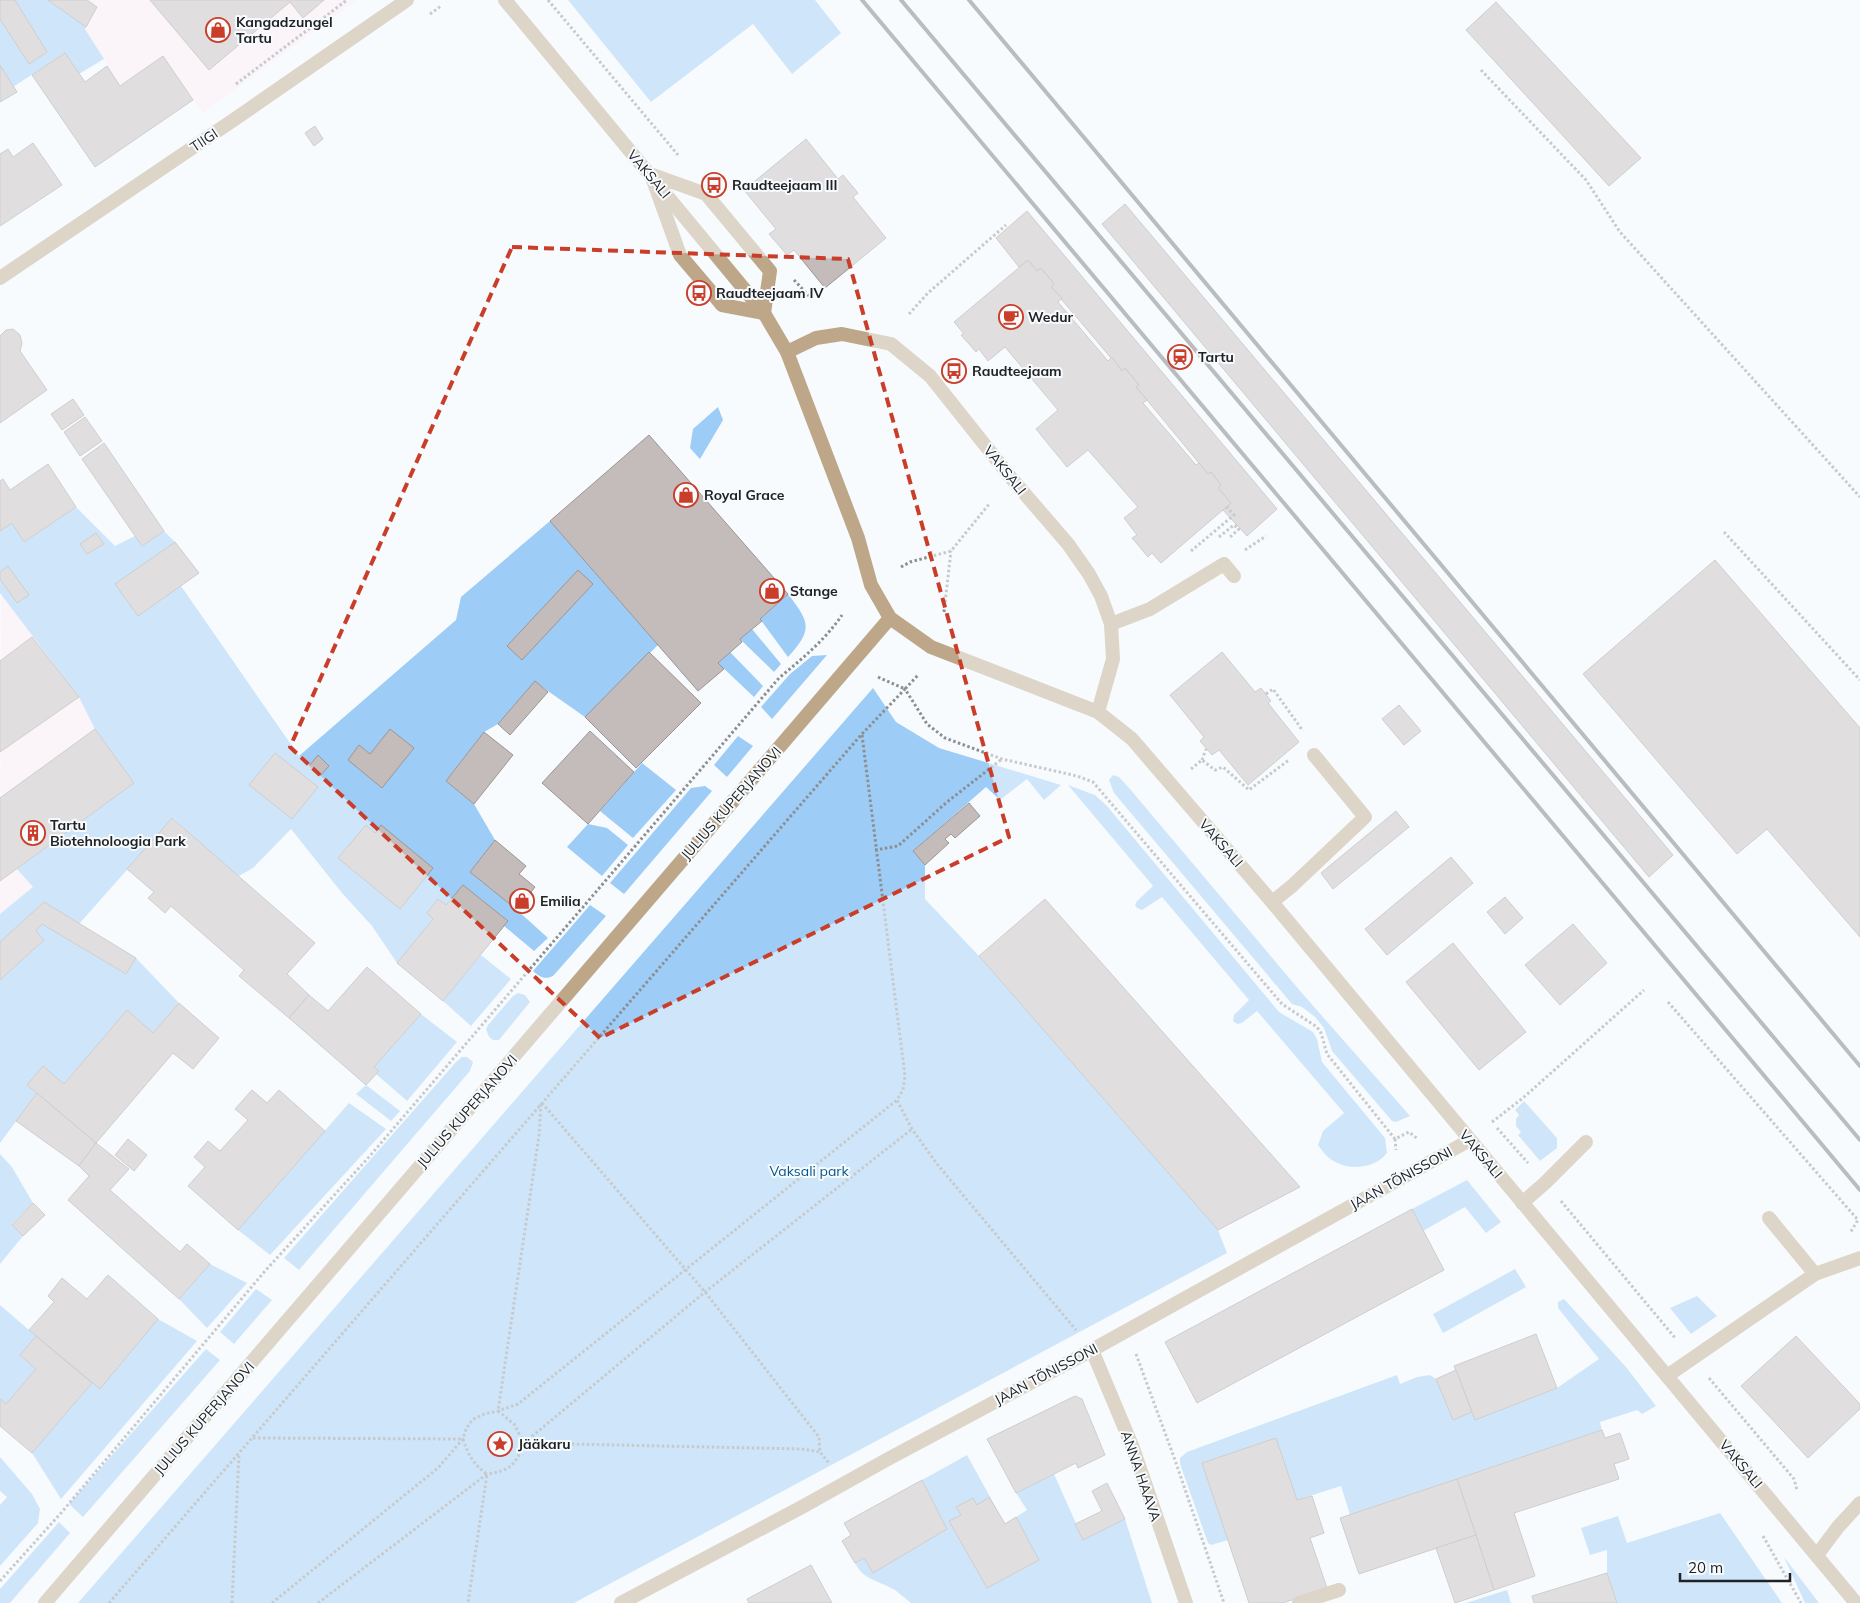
<svg xmlns="http://www.w3.org/2000/svg" width="1860" height="1603" font-family="Mulish,sans-serif">
  <style>
    .commercial { fill: #feeaf2 }
    .green { fill: #9dccf7 }
    .building { fill: #c4bbbb; stroke: #9d9594 }
    .lines { fill: none; stroke-linecap: round; stroke-linejoin: round }
    .path { stroke: #8c8f91; stroke-width: 3; stroke-dasharray: 2.5 2.5; stroke-linecap: butt }
    .service { stroke: #bea789; stroke-width: 14 }
    .minor { stroke: #bea789; stroke-width: 14 }
    .tertiary { stroke: #bea789; stroke-width: 14 }
    .rail { stroke: #6e7174; stroke-width: 4 }
    .marked { fill: none; stroke: #ca3e29; stroke-width: 4; stroke-dasharray: 10 6; stroke-linejoin: round }
    .labels { text-anchor: middle; dominant-baseline: central; stroke-width: 4; stroke-linejoin: round; paint-order: stroke }
    .poi-label { font-size: 14px; font-weight: bold; fill: #202224; stroke: #f7fbfe; text-anchor: start }
    .street-label { font-size: 14px; fill: #202224; stroke: #f7fbfe }
    .park-label { font-size: 14px; fill: #06568c; stroke: #f7fbfe }
  </style>
  <rect width="100%" height="100%" fill="#f7fbfe"/>
  <g class="commercial">
    <path d="M87 0H357L203 113 163 57 120 86 85 28 97 7Z"/>
    <path d="M1 592 166 808 44 902 0 942Z"/>
  </g>
  <g class="green">
    <path d="M15 0H48L86 27 85 29 104 59 79 74 65 53 13 87 0 65V19L29 64Z"/>
    <path d="M568 0H815L841 33 792 74 753 24 651 102Z"/>
    <path d="M718 407 723 420 700 459 690 448 693 429Z"/>
    <path d="M76 507 115 546 135 536 142 546 164 531 175 542 199 573 181 586 299 756 456 620 461 597 550 521 658 645 585 717 535 682 498 724 484 732 446 781 474 804 495 840 470 872 517 910 548 938 534 951 504 926 508 921 463 885 446 905 438 900 427 913 433 919 397 963 372 926 342 893 291 829 253 868 237 877 173 818 79 924 44 902 0 942V914L33 887 17 869 134 783 95 729 79 697 0 593V531L12 523 24 542Z"/>
    <path d="M788 594C810 623 813 629 788 657L760 619Z"/>
    <path d="M752 629 781 664 774 672 740 639Z"/>
    <path d="M730 652 763 686 754 697 718 663Z"/>
    <path d="M827 655 772 719 761 707 790 674 812 656Z"/>
    <path d="M873 688 896 722 939 748 1061 785 1044 800 1027 779 1000 800 986 787 913 851 925 865V899L979 956 1218 1230 1227 1253 574 1603H78Z"/>
    <path d="M738 736 753 746 727 777 714 765Z"/>
    <path d="M642 763 676 790 633 838 600 811Z"/>
    <path d="M1113 775 1119 777 1130 789 1301 992 1410 1116 1396 1122 1392 1121 1332 1051 1324 1028 1315 1017 1302 1007 1292 1004 1114 793 1109 780Z"/>
    <path d="M1068 785 1095 795 1107 806 1279 1012 1313 1032 1317 1039 1322 1062 1385 1138 1387 1153C1375 1169 1348 1171 1332 1160 1326 1157 1322 1150 1318 1145L1323 1131 1344 1113 1257 1011 1242 1023 1237 1024 1233 1021 1234 1015 1249 1000 1162 897 1142 910 1137 908 1135 905 1137 901 1153 886Z"/>
    <path d="M705 786 712 791 624 894 610 883 691 788Z"/>
    <path d="M588 824 607 828 628 845 602 876 567 847Z"/>
    <path d="M590 905 606 916 553 976C544 980 540 977 533 971Z"/>
    <path d="M42 924 126 974 136 958 179 1003 153 1033 127 1011 64 1084 43 1066 27 1085 37 1093 0 1143V980L44 940 36 931Z"/>
    <path d="M481 955 511 979 471 1026 443 1001Z"/>
    <path d="M518 993 525 995 530 1002 499 1040H493L489 1037 486 1029 488 1025 513 996Z"/>
    <path d="M421 1014 457 1042 407 1101 376 1074 379 1071 374 1067Z"/>
    <path d="M462 1057H467L473 1062 470 1071 299 1270 284 1258 456 1062Z"/>
    <path d="M366 1085 400 1111 391 1121 356 1094Z"/>
    <path d="M1524 1101 1557 1138V1148L1540 1161 1518 1135 1521 1132 1516 1126V1119L1519 1115 1515 1110Z"/>
    <path d="M349 1103 386 1129 270 1255 238 1230Z"/>
    <path d="M0 1154 12 1167 33 1203 12 1224 23 1236 0 1264Z"/>
    <path d="M1467 1180 1501 1222 1486 1233 1465 1207 1423 1231 1412 1209Z"/>
    <path d="M210 1264 247 1283 207 1328 179 1299Z"/>
    <path d="M1515 1269 1526 1287 1443 1333 1433 1314Z"/>
    <path d="M256 1289 272 1300 234 1344 220 1332Z"/>
    <path d="M1697 1296 1717 1316 1691 1334 1670 1308Z"/>
    <path d="M1564 1299 1626 1367 1656 1406 1642 1414 1637 1410 1600 1422 1602 1430 1350 1515 1341 1486 1297 1500 1202 1463 1228 1540 1211 1545 1208 1543 1180 1464V1458L1187 1452 1397 1375 1400 1384 1417 1377 1430 1375 1436 1379 1453 1420 1472 1412 1475 1420 1557 1388 1599 1359 1558 1308V1302Z"/>
    <path d="M0 1305 36 1336 20 1355 36 1369 6 1404 0 1399Z"/>
    <path d="M158 1319 197 1341 61 1499 32 1453 92 1383 100 1389Z"/>
    <path d="M206 1349 220 1360 83 1517 69 1504Z"/>
    <path d="M967 1455 1005 1524 1027 1510 1016 1493 1054 1474 1083 1539 1125 1519 1152 1603H911C906 1599 900 1594 895 1590 880 1581 863 1580 855 1563L864 1558 873 1572 947 1529 922 1480Z"/>
    <path d="M0 1457 32 1494 40 1509 38 1523 0 1566V1505L7 1497 0 1491Z"/>
    <path d="M1720 1513 1782 1603H1617L1607 1573V1550L1590 1555 1581 1528 1618 1516 1627 1543Z"/>
    <path d="M59 1522 70 1533 10 1603H0V1589Z"/>
    <path d="M1784 1557 1819 1603H1805Z"/>
    <path d="M1507 1590 1511 1603H1466Z"/>
  </g>
  <g class="building">
    <path d="M0 0H15L47 52 29 64 0 19Z"/>
    <path d="M48 0H87L97 7 86 27Z"/>
    <path d="M150 0H324L303 18 290 2 209 70Z"/>
    <path d="M1496 2 1641 158 1609 186 1466 30Z"/>
    <path d="M65 53 85 82 107 66 120 86 163 56 193 100 95 167 32 75Z"/>
    <path d="M0 65 17 92 0 102Z"/>
    <path d="M315 126 323 139 314 146 305 133Z"/>
    <path d="M806 139 838 179 843 175 858 193 853 197 886 238 825 288 794 250 787 255 769 234 776 229 744 190Z"/>
    <path d="M33 143 62 185 0 226V154L8 149 13 157Z"/>
    <path d="M1125 204 1673 855 1649 877 1102 224Z"/>
    <path d="M1027 211 1277 509 1247 536 1223 510 1231 503 1218 488 1221 485 1211 472 1208 474 1147 400 1136 387 1139 385 1125 368 1122 371 1051 287 1054 284 1041 268 1037 271 1028 260 1019 267 996 238Z"/>
    <path d="M1028 260 1037 271 1041 268 1054 284 1051 287 1062 298 1058 302 1108 361 1112 357 1122 371 1125 368 1139 385 1136 387 1147 400 1143 403 1196 465 1199 463 1208 474 1211 472 1221 485 1218 488 1231 503 1161 563 1152 553 1148 557 1132 538 1137 535 1124 518 1138 507 1088 450 1067 467 1036 429 1058 410 1005 347 988 361 979 349 976 352 961 335 964 334 954 322Z"/>
    <path d="M13 329 20 335 22 343 20 351 47 390 0 423V336L6 330Z"/>
    <path d="M73 399 84 415 62 430 51 414Z"/>
    <path d="M85 417 102 441 80 456 64 432Z"/>
    <path d="M649 435 788 594 760 619 762 621 740 639 742 642 718 663 724 669 698 691 550 521Z"/>
    <path d="M104 443 164 531 142 546 82 459Z"/>
    <path d="M48 464 76 507 24 542 12 523 0 531V481L3 479 10 490Z"/>
    <path d="M96 533 104 544 87 554 80 544Z"/>
    <path d="M175 542 199 573 138 616 115 584Z"/>
    <path d="M1715 560 1860 728V937L1767 829 1737 854 1583 674Z"/>
    <path d="M8 566 29 595 17 603 0 579V572Z"/>
    <path d="M578 570 593 584 522 660 507 646Z"/>
    <path d="M32 637 79 697 0 752V661Z"/>
    <path d="M649 652 701 703 636 768 585 717Z"/>
    <path d="M1222 652 1255 692 1261 688 1271 701 1268 703 1299 742 1248 785 1219 750 1212 755 1200 741 1204 737 1170 695Z"/>
    <path d="M535 681 548 692 510 735 498 724Z"/>
    <path d="M1399 705 1421 731 1404 745 1382 719Z"/>
    <path d="M95 729 134 783 0 881V798Z"/>
    <path d="M390 729 414 748 382 788 348 760 359 745 370 754Z"/>
    <path d="M590 731 634 772 588 824 542 783Z"/>
    <path d="M484 732 513 755 474 804 446 781Z"/>
    <path d="M275 753 318 787 292 819 249 785Z"/>
    <path d="M318 755 329 766 320 776 309 766Z"/>
    <path d="M969 803 980 816 955 838 951 834 945 839 949 843 925 865 913 851Z"/>
    <path d="M1396 811 1409 827 1333 889 1321 873Z"/>
    <path d="M172 818 315 943 287 974 309 995 289 1018 239 976 244 970 171 906 165 913 148 898 154 892 127 869Z"/>
    <path d="M366 825 375 833 381 825 433 868 400 909 338 858Z"/>
    <path d="M495 840 526 866 519 874 535 887 517 910 470 872Z"/>
    <path d="M1451 857 1473 883 1387 955 1365 929Z"/>
    <path d="M463 885 508 921 443 1001 397 963 433 919 427 913 438 899 446 905Z"/>
    <path d="M1505 897 1523 918 1505 934 1487 912Z"/>
    <path d="M1045 899 1300 1187 1218 1230 979 956Z"/>
    <path d="M44 902 136 958 126 974 42 924 36 931 44 940 0 980V942Z"/>
    <path d="M1573 924 1607 963 1560 1005 1525 965Z"/>
    <path d="M1453 943 1526 1032 1479 1070 1406 982Z"/>
    <path d="M367 967 421 1014 374 1067 379 1071 366 1085 289 1018 309 995 328 1011Z"/>
    <path d="M179 1003 219 1038 193 1069 173 1053 96 1143 27 1085 43 1066 64 1084 127 1010 153 1033Z"/>
    <path d="M252 1090 267 1103 279 1090 325 1131 238 1230 188 1186 205 1167 194 1157 208 1141 220 1151 248 1120 235 1109Z"/>
    <path d="M37 1093 96 1143 79 1166 16 1121Z"/>
    <path d="M128 1139 147 1155 134 1171 115 1155Z"/>
    <path d="M96 1143 129 1169 110 1190 180 1252 187 1244 210 1264 179 1299 68 1200 89 1176 79 1166Z"/>
    <path d="M33 1203 45 1215 23 1236 12 1225Z"/>
    <path d="M1412 1209 1444 1270 1197 1403 1165 1342Z"/>
    <path d="M108 1275 158 1319 100 1389 29 1330 54 1302 48 1296 62 1278 87 1299Z"/>
    <path d="M1536 1334 1557 1388 1475 1420 1454 1366Z"/>
    <path d="M36 1336 92 1383 32 1453 0 1426V1399L6 1404 36 1369 20 1355Z"/>
    <path d="M1796 1336 1860 1404V1409L1808 1458 1741 1386Z"/>
    <path d="M1456 1370 1472 1412 1453 1420 1436 1379Z"/>
    <path d="M1075 1396 1082 1399 1105 1455 1078 1468 1076 1463 1016 1493 987 1439Z"/>
    <path d="M1602 1430 1605 1438 1620 1433 1629 1459 1614 1464 1619 1479 1514 1513 1535 1576 1494 1590 1457 1479Z"/>
    <path d="M1276 1438 1297 1500 1312 1496 1324 1533 1310 1538 1327 1588 1283 1603H1249L1202 1463Z"/>
    <path d="M1457 1479 1476 1535 1359 1574 1340 1518Z"/>
    <path d="M922 1480 947 1529 873 1573 864 1558 855 1563 842 1541 851 1535 844 1523Z"/>
    <path d="M1107 1483 1125 1519 1083 1540 1075 1524 1102 1511 1092 1491Z"/>
    <path d="M989 1497 1005 1524 1016 1517 1039 1560 987 1588 949 1521 961 1515 956 1507 973 1498 977 1505Z"/>
    <path d="M1476 1535 1494 1590 1455 1603 1436 1548Z"/>
    <path d="M811 1565 832 1603H749L747 1599Z"/>
    <path d="M1607 1573 1617 1603H1534L1532 1596Z"/>
  </g>
  <g class="lines">
    <g class="path">
      <path d="M548 0 678 155"/>
      <path d="M430 14 441 6"/>
      <path d="M1481 70 1586 180 1620 232 1860 497"/>
      <path d="M236 84 347 0"/>
      <path d="M794 280 809 296"/>
      <path d="M909 314 928 293 1006 225"/>
      <path d="M1724 532 1860 680"/>
      <path d="M1219 537 1234 525 1239 529 1229 538"/>
      <path d="M1245 550 1266 536"/>
      <path d="M1191 551 1234 515 1227 507"/>
      <path d="M901 567 910 562 951 551 990 503"/>
      <path d="M944 612 951 551"/>
      <path d="M878 677 905 689 919 674"/>
      <path d="M1266 694 1273 689 1303 731"/>
      <path d="M862 735 905 1076 903 1090 897 1100 912 1129 937 1164 1076 1330"/>
      <path d="M1202 760 1206 749"/>
      <path d="M1191 769 1202 760 1215 770 1223 767 1249 790 1289 760"/>
      <path d="M875 850 898 846 947 802 1002 759"/>
      <path d="M1668 1002 1858 1220 1850 1233"/>
      <path d="M542 1103 705 1292 819 1437 820 1452 829 1463"/>
      <path d="M541 1104 539 1136 498 1411 514 1424 524 1443 802 1449 820 1452"/>
      <path d="M1492 1122 1523 1098 1644 990"/>
      <path d="M1497 1128 1528 1163"/>
      <path d="M1395 1139 1396 1150"/>
      <path d="M1561 1201 1676 1339"/>
      <path d="M1136 1354 1175 1460 1224 1603"/>
      <path d="M1709 1378 1794 1479 1797 1490"/>
      <path d="M253 1438 463 1439C468 1455 474 1465 487 1474L468 1603"/>
      <path d="M1763 1536 1801 1603"/>
      <path d="M0 1581 61 1513 265 1271 369 1157 779 678C803 658 825 640 842 615"/>
      <path d="M109 1603 861 735 905 689 927 724 945 738 1002 759 1077 776 1093 782 1282 1004 1317 1027 1321 1033 1327 1054 1395 1139 1409 1132 1418 1139"/>
      <path d="M232 1603 239 1454"/>
      <path d="M272 1603 438 1468 463 1439 466 1429 472 1420 484 1414 498 1411 518 1404 897 1100"/>
      <path d="M318 1603 487 1474C511 1471 516 1464 524 1443L705 1292 912 1129"/>
    </g>
    <g class="service">
      <path d="M653 180 680 255 708 288 722 305 764 313 770 271 706 194 653 175"/>
      <path d="M1272 902 1292 886 1365 817 1314 755"/>
      <path d="M1522 1203 1545 1183 1586 1142"/>
      <path d="M1769 1218 1815 1274"/>
      <path d="M1667 1376 1815 1274 1860 1258"/>
      <path d="M1817 1555 1838 1527 1860 1503"/>
      <path d="M1299 1603 1339 1590"/>
    </g>
    <g class="minor">
      <path d="M0 278 232 121 407 0"/>
      <path d="M787 352 816 338 842 334 891 344 930 376 1012 479 1068 544 1089 574 1101 596 1111 624 1113 659 1098 712"/>
      <path d="M1111 624 1150 609 1224 564 1234 576"/>
      <path d="M1092 1350 1133 1448 1186 1603"/>
      <path d="M45 1603 890 618"/>
      <path d="M621 1603 802 1507 888 1459 1092 1350 1470 1140"/>
    </g>
    <path class="tertiary" d="M505 0 764 313 787 352 858 538 871 585 890 618 931 647 1098 712 1132 739 1272 902 1856 1603"/>
    <g class="rail">
      <path d="M862 0 1860 1190"/>
      <path d="M901 0 1860 1140"/>
      <path d="M969 0 1860 1066"/>
    </g>
  </g>
  <path d="M0 0H1860V1603H0ZM512 247 848 259 1009 837 600 1038 290 747Z" fill="#f7fbfe" fill-opacity=".55" fill-rule="evenodd"/>
  <path class="marked" d="M512 247 848 259 1009 837 600 1038 290 747Z"/>
  <defs>
    <symbol id="shop-ring" viewBox="-11 -11 22 22"><circle r="9.5" fill="#f7fbfe" stroke="#ca3e29" stroke-width="1.5"/><path d="M-5-2.5h2.3a2.7 3.5 0 0 1 5.4 0H5L5.5 6h-11ZM-1.5-2.5h3a1.5 2.3 0 0 0-3 0Z" fill="#ca3e29"/></symbol>
    <symbol id="bus-ring" viewBox="-11 -11 22 22"><circle r="9.5" fill="#f7fbfe" stroke="#ca3e29" stroke-width="1.5"/><path d="M-5-6H5V4H4V6H2V4H-2V6H-4V4H-5ZM-3.5-4V0h7V-4ZM-3.5 1.2v1.5H-2V1.2ZM2 1.2v1.5H3.5V1.2Z" fill="#ca3e29"/></symbol>
    <symbol id="cafe-ring" viewBox="-11 -11 22 22"><circle r="9.5" fill="#f7fbfe" stroke="#ca3e29" stroke-width="1.5"/><path d="M-5.5-4.5H6V0H3Q3 3.5 0 3.5H-2.5Q-5.5 3.5-5.5 0ZM3-3.2v2h1.7v-2ZM-6 4.5H4V6H-6Z" fill="#ca3e29"/></symbol>
    <symbol id="station-ring" viewBox="-11 -11 22 22"><circle r="9.5" fill="#f7fbfe" stroke="#ca3e29" stroke-width="1.5"/><path d="M-3-6H3Q5-6 5-4V2Q5 4 3 4L4.5 6H3L1.5 4h-3L-3 6H-4.5L-3 4Q-5 4-5 2V-4Q-5-6-3-6ZM-3.5-4v3h7v-3ZM-3.5 1v1.5H-2V1ZM2 1v1.5H3.5V1Z" fill="#ca3e29"/></symbol>
    <symbol id="building-ring" viewBox="-11 -11 22 22"><circle r="9.5" fill="#f7fbfe" stroke="#ca3e29" stroke-width="1.5"/><path d="M-4-6H4V6H1V3H-1V6H-4ZM-2.5-4.3h1.7v1.8h-1.7ZM.8-4.3h1.7v1.8H.8ZM-2.5-1h1.7V.8h-1.7ZM.8-1h1.7V.8H.8Z" fill="#ca3e29"/></symbol>
    <symbol id="sight-ring" viewBox="-11 -11 22 22"><circle r="9.5" fill="#f7fbfe" stroke="#ca3e29" stroke-width="1.5"/><path d="M0-6L1.8-2.2L6-1.7L2.9 1.2L3.7 5.4L0 3.3L-3.7 5.4L-2.9 1.2L-6-1.7L-1.8-2.2Z" fill="#ca3e29"/></symbol>
  </defs>
  <g fill-rule="evenodd">
    <use href="#shop-ring" x="204" y="16" width="28" height="28"/>
    <use href="#bus-ring" x="700" y="171" width="28" height="28"/>
    <use href="#bus-ring" x="685" y="279" width="28" height="28"/>
    <use href="#cafe-ring" x="997" y="303" width="28" height="28"/>
    <use href="#station-ring" x="1166" y="343" width="28" height="28"/>
    <use href="#bus-ring" x="940" y="357" width="28" height="28"/>
    <use href="#shop-ring" x="672" y="481" width="28" height="28"/>
    <use href="#shop-ring" x="758" y="577" width="28" height="28"/>
    <use href="#building-ring" x="19" y="819" width="28" height="28"/>
    <use href="#shop-ring" x="508" y="887" width="28" height="28"/>
    <use href="#sight-ring" x="486" y="1430" width="28" height="28"/>
  </g>
  <g class="labels">
    <g class="poi-label">
      <text x="236" y="22">Kangadzungel<tspan x="236" dy="16">Tartu</tspan></text>
      <text x="732" y="185">Raudteejaam III</text>
      <text x="716" y="293">Raudteejaam IV</text>
      <text x="1028" y="317">Wedur</text>
      <text x="1198" y="357">Tartu</text>
      <text x="972" y="371">Raudteejaam</text>
      <text x="704" y="495">Royal Grace</text>
      <text x="790" y="591">Stange</text>
      <text x="50" y="825">Tartu<tspan x="50" dy="16">Biotehnoloogia Park</tspan></text>
      <text x="540" y="901">Emilia</text>
      <text x="518" y="1444">Jääkaru</text>
    </g>
    <g class="street-label">
      <text transform="translate(204 140) rotate(-34)">TIIGI</text>
      <text transform="translate(649 174) rotate(50)">VAKSALI</text>
      <text transform="translate(1005 470) rotate(51)">VAKSALI</text>
      <text transform="translate(731 803) rotate(-49)">JULIUS KUPERJANOVI</text>
      <text transform="translate(1221 843) rotate(49)">VAKSALI</text>
      <text transform="translate(467 1111) rotate(-49)">JULIUS KUPERJANOVI</text>
      <text transform="translate(1481 1154) rotate(50)">VAKSALI</text>
      <text transform="translate(1401 1178) rotate(-29)">JAAN TÕNISSONI</text>
      <text transform="translate(1046 1374) rotate(-28)">JAAN TÕNISSONI</text>
      <text transform="translate(204 1418) rotate(-49)">JULIUS KUPERJANOVI</text>
      <text transform="translate(1741 1464) rotate(50)">VAKSALI</text>
      <text transform="translate(1141 1476) rotate(71)">ANNA HAAVA</text>
    </g>
    <g class="park-label">
      <text x="809" y="1171">Vaksali park</text>
    </g>
  </g>
  <path d="M1680 1573v8h110v-8" fill="none" stroke="#202224" stroke-width="2.5"/>
  <text x="1688" y="1573" font-size="15" fill="#202224" stroke="#f7fbfe" stroke-width="4" paint-order="stroke">20 m</text>
</svg>
